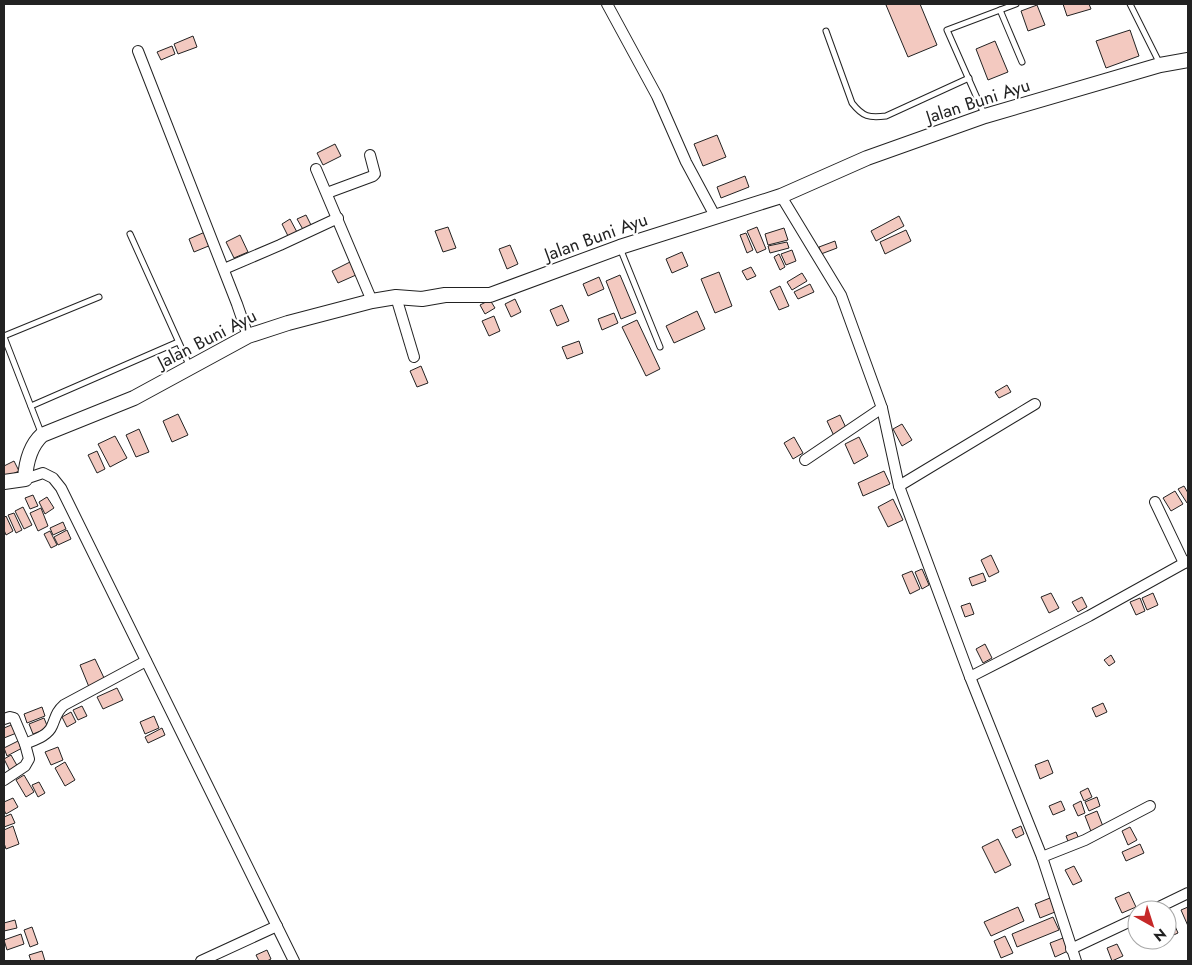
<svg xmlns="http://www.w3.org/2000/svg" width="1192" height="965" font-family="Jost,sans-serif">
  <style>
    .building { fill: #f3c9c0; stroke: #222 }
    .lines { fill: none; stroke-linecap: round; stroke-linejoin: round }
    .service-casing { stroke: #222; stroke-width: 7 }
    .minor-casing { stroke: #222; stroke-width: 12 }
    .secondary-casing { stroke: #222; stroke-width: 16 }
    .service { stroke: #fff; stroke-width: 5 }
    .minor { stroke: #fff; stroke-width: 10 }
    .secondary { stroke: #fff; stroke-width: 14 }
    .labels { text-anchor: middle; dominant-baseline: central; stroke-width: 4; stroke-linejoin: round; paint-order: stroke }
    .street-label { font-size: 18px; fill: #222; stroke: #fff }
  </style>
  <rect width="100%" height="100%" fill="#fff"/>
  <g class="building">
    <path d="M888 4H920L937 45 908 57 886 5Z"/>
    <path d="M1063 4H1089L1091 9 1067 16Z"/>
    <path d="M1037 5 1045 25 1028 31 1021 11Z"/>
    <path d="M1130 30 1139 56 1106 68 1096 41Z"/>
    <path d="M193 36 197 47 178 54 174 44Z"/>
    <path d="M995 41 1008 72 988 80 976 49Z"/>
    <path d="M172 46 175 54 161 60 157 52Z"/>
    <path d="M717 135 726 157 703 166 694 144Z"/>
    <path d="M335 144 341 156 323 165 317 153Z"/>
    <path d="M745 176 749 187 721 198 717 187Z"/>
    <path d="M306 215 313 229 305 233 297 219Z"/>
    <path d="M899 216 904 226 876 241 871 231Z"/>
    <path d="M290 219 298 234 289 238 282 224Z"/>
    <path d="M448 227 456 248 443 252 435 231Z"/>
    <path d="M757 227 766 249 757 253 747 231Z"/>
    <path d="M784 228 788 240 768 245 765 234Z"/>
    <path d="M906 230 911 241 885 254 880 242Z"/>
    <path d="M205 232 211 245 194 252 189 239Z"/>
    <path d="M746 233 753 250 747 253 740 235Z"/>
    <path d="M240 235 248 252 234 258 226 242Z"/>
    <path d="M835 241 837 248 821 254 819 247Z"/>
    <path d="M787 242 789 248 770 253 768 246Z"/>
    <path d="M510 245 518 264 507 269 499 249Z"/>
    <path d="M792 250 796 261 786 265 781 254Z"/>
    <path d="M682 252 688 266 672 273 666 259Z"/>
    <path d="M779 254 785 267 780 270 774 257Z"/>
    <path d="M350 262 356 275 338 283 332 271Z"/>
    <path d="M751 267 756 276 747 280 742 271Z"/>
    <path d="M719 272 732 306 715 313 701 279Z"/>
    <path d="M802 273 807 281 792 290 787 282Z"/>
    <path d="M620 275 636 313 621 319 606 281Z"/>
    <path d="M599 277 604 289 588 296 583 284Z"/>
    <path d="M810 284 814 292 798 299 794 292Z"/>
    <path d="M780 286 789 306 779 310 770 291Z"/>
    <path d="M515 299 521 312 511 317 505 304Z"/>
    <path d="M490 300 495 308 485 314 480 305Z"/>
    <path d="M562 305 569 321 557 326 550 310Z"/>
    <path d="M697 311 705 329 674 343 666 326Z"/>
    <path d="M614 313 618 323 602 330 598 319Z"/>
    <path d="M494 316 500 331 489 336 482 321Z"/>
    <path d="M637 320 660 369 646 376 622 327Z"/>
    <path d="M579 341 583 353 567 359 562 347Z"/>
    <path d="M421 366 428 383 417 387 410 371Z"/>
    <path d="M1007 385 1011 392 999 398 995 392Z"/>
    <path d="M178 414 188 435 172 442 163 421Z"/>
    <path d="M840 415 847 430 834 436 827 421Z"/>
    <path d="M902 424 912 440 902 446 893 429Z"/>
    <path d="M139 429 149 452 136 457 126 435Z"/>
    <path d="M115 436 127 458 110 467 98 444Z"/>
    <path d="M794 437 803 453 793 459 784 443Z"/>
    <path d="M859 437 868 456 854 464 845 444Z"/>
    <path d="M97 451 105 469 97 473 88 455Z"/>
    <path d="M14 461 19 471 4 478V466Z"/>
    <path d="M884 471 890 484 863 496 858 483Z"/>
    <path d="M1184 486 1188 493V502L1187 503 1178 489Z"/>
    <path d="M1175 491 1183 504 1171 511 1163 498Z"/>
    <path d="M33 495 38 506 30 509 25 498Z"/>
    <path d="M47 497 54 508 45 514 39 502Z"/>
    <path d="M893 499 903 520 888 527 878 507Z"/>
    <path d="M23 507 32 525 24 529 15 511Z"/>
    <path d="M41 508 48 526 38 531 30 513Z"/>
    <path d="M14 513 22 530 16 533 8 515Z"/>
    <path d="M6 516 13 531 6 535 4 530V518Z"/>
    <path d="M63 522 66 529 53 535 50 528Z"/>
    <path d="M67 530 71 539 58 545 54 537Z"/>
    <path d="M50 531 57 545 51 548 44 534Z"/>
    <path d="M991 555 999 572 989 577 981 560Z"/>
    <path d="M922 569 929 585 922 589 915 572Z"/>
    <path d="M912 571 920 589 910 594 902 575Z"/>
    <path d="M983 573 986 581 972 586 969 578Z"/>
    <path d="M1051 593 1059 608 1049 613 1041 597Z"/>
    <path d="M1153 593 1158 605 1147 610 1142 598Z"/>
    <path d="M1082 597 1087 607 1078 612 1072 602Z"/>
    <path d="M1140 598 1145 611 1136 615 1130 602Z"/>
    <path d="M970 603 974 614 965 617 961 606Z"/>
    <path d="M985 644 992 658 983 663 976 649Z"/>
    <path d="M1111 655 1115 662 1109 666 1104 660Z"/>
    <path d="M95 659 105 680 89 687 80 665Z"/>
    <path d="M117 688 123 700 103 709 97 697Z"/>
    <path d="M1103 703 1107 712 1096 717 1092 708Z"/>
    <path d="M82 706 87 716 78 720 73 710Z"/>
    <path d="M42 707 45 716 27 723 24 714Z"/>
    <path d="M71 712 76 722 67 727 62 717Z"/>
    <path d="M154 716 159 728 145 734 140 722Z"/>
    <path d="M44 718 48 728 33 734 29 724Z"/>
    <path d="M16 723 19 732 4 738V728Z"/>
    <path d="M162 728 165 735 148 743 145 737Z"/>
    <path d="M20 740 24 747 7 756 4 748Z"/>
    <path d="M58 747 63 760 51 765 45 752Z"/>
    <path d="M11 755 19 769 11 773 4 759Z"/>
    <path d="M1048 760 1053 773 1040 779 1035 765Z"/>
    <path d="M65 762 75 780 65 786 55 768Z"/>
    <path d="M24 775 34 792 26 797 16 780Z"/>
    <path d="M39 782 45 793 38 797 32 785Z"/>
    <path d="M1088 788 1092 797 1084 801 1080 792Z"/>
    <path d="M1097 797 1100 806 1089 811 1085 802Z"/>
    <path d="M13 798 18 807 6 814 4 810V802Z"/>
    <path d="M1061 801 1065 810 1053 815 1049 806Z"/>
    <path d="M1081 801 1085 813 1078 816 1073 805Z"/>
    <path d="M1097 811 1104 829 1092 834 1085 816Z"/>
    <path d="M11 814 15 823 4 827V817Z"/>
    <path d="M13 826 19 844 6 849 4 843V830Z"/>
    <path d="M1021 826 1024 834 1016 838 1012 830Z"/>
    <path d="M1130 827 1137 840 1128 845 1122 831Z"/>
    <path d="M1076 832 1079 839 1069 844 1066 836Z"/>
    <path d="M998 839 1011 865 995 873 982 847Z"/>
    <path d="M1140 844 1144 853 1126 861 1122 852Z"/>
    <path d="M1074 866 1082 881 1073 885 1065 870Z"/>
    <path d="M1129 892 1136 907 1122 913 1115 898Z"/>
    <path d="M1050 898 1055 912 1040 918 1035 904Z"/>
    <path d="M1018 907 1024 921 991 936 984 922Z"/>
    <path d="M1188 907V926L1181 910Z"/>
    <path d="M1053 917 1059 930 1017 947 1012 934Z"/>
    <path d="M1172 919 1178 933 1167 938V922Z"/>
    <path d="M15 920 17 928 4 931V923Z"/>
    <path d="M32 927 38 944 30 947 24 930Z"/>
    <path d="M21 934 24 944 7 950 4 940Z"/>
    <path d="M1005 936 1013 953 1001 958 994 941Z"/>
    <path d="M1063 938 1068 951 1055 957 1050 943Z"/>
    <path d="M1117 944 1123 956 1112 961 1107 948Z"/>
    <path d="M267 950 271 959 267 961H259L256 955Z"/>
    <path d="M42 951 45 961H31L29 955Z"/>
  </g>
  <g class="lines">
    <defs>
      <g id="service">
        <path d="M1130 4 1160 64"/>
        <path d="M1000 10 1022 62"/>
        <path d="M826 31 852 103C863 117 869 118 886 116L969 78"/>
        <path d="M985 116 947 30 1016 4"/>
        <path d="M130 234 190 367"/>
        <path d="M620 248 660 347"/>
        <path d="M4 336 99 297"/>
        <path d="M4 337 42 435"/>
        <path d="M31 406 178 342"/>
      </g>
      <g id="minor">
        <path d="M607 4 657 96 686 162 715 216"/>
        <path d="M138 51 237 304 248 336"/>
        <path d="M316 169 372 301"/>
        <path d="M327 193 373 176 375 174 370 155"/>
        <path d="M781 196 841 295 882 408 899 486 970 677 1042 857 1076 961"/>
        <path d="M224 269 280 245 338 218"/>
        <path d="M396 297 414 357"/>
        <path d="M805 460 882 408"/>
        <path d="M25 479 43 473 53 478 61 488 294 961"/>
        <path d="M899 486 1035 404"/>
        <path d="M1155 502 1184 563"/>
        <path d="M970 677 1089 616 1188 561"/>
        <path d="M4 719 10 717 14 718 25 744 29 759 25 766 4 780"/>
        <path d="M25 744C34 740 48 736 52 726 56 717 56 712 64 705L146 661"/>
        <path d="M1042 857 1085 840 1150 806"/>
        <path d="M1153 910 1188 893"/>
        <path d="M1071 949 1137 918"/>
        <path d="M201 961 277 926"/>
      </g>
      <path id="secondary" d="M4 482 25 479C26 463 30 446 42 435L134 398 248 336 288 323 372 301 396 297 422 299 445 295H490L620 247 781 196 867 158 985 116 1160 65 1188 60"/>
    </defs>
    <use href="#service" class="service-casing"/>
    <use href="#minor" class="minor-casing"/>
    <use href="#secondary" class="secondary-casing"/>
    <use href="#service" class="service"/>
    <use href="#minor" class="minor"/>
    <use href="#secondary" class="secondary"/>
  </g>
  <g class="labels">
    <g class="street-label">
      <text transform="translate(978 101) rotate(-18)">Jalan Buni Ayu</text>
      <text transform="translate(596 237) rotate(-20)">Jalan Buni Ayu</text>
      <text transform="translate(207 339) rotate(-27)">Jalan Buni Ayu</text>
    </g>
  </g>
  <rect width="1192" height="965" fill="none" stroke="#222222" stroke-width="10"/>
  <g transform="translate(1152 925) rotate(141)"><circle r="24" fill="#ffffff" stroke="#a7a7a7"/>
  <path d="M0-4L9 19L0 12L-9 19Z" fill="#c62828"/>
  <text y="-8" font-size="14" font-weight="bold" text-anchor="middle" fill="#222222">N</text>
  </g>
</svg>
